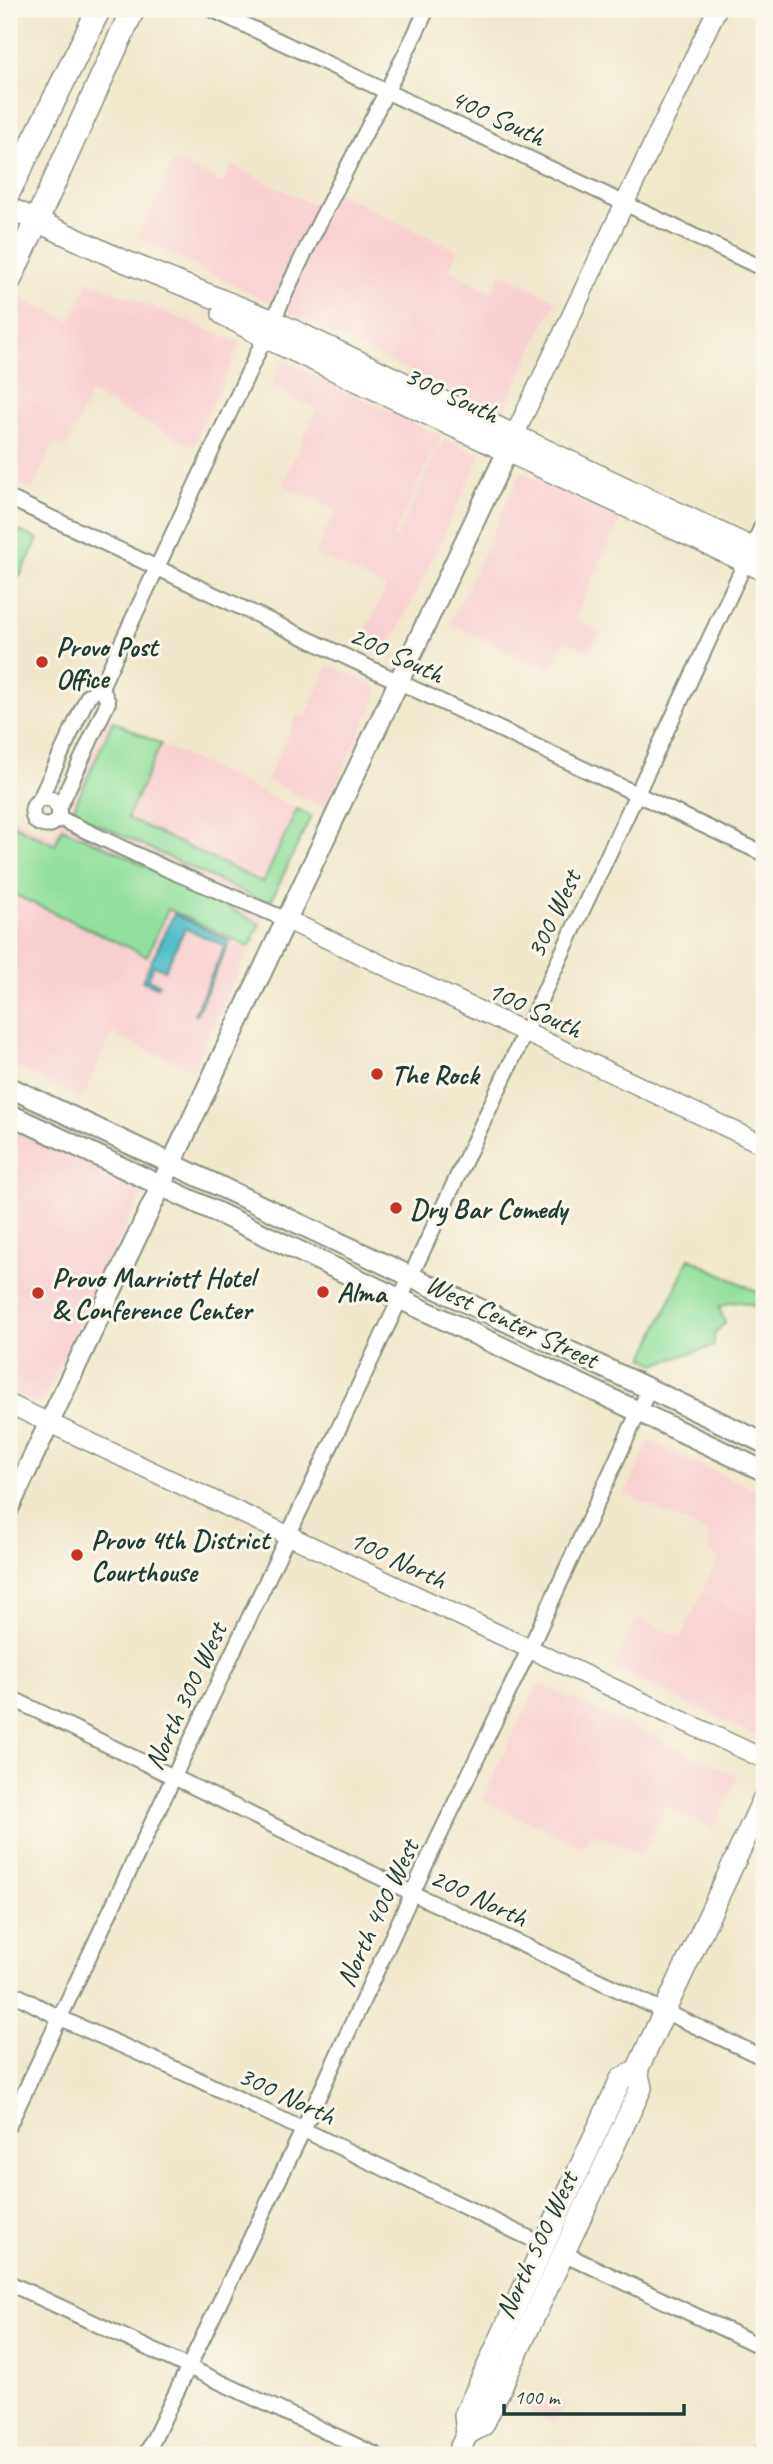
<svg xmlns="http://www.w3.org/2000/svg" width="773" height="2464" font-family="Caveat,sans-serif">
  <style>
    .built { fill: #f7cfd1 }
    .green { fill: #91e09e; stroke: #588e69; stroke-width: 2 }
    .water { fill: #50bdc8; stroke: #387d7e; stroke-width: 2 }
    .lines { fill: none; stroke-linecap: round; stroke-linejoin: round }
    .minor-casing { stroke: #889280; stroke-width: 18 }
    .tertiary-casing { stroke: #889280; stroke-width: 21 }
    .secondary-casing { stroke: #889280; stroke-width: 23 }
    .primary-casing { stroke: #889280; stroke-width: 24 }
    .trunk-casing { stroke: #889280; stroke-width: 26 }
    .minor { stroke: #fff; stroke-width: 14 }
    .tertiary { stroke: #fff; stroke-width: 18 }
    .secondary { stroke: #fff; stroke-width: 19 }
    .primary { stroke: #fff; stroke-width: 21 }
    .trunk { stroke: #fff; stroke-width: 23 }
    .poi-dot { fill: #c8321e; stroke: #fbf7ec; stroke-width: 2.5 }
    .labels { text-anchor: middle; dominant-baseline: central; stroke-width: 6; stroke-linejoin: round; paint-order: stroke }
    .street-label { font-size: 28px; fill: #1f3d34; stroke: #fbf7ec }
    .poi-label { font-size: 28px; font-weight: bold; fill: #1f3d34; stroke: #fbf7ec; text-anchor: start }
  </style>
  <rect width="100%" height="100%" fill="#fbf7ec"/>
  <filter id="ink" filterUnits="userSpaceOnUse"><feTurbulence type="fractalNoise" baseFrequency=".0143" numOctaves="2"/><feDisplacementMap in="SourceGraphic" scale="14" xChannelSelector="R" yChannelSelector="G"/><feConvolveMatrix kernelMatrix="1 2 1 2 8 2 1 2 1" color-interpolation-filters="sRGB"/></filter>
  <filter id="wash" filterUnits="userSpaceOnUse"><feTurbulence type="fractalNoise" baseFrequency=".00686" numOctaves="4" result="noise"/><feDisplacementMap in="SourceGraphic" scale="28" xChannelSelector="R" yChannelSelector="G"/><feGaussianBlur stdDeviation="1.57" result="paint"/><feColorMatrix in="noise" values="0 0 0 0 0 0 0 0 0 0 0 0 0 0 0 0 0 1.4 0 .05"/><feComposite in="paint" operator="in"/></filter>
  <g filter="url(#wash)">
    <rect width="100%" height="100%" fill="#f1e7cc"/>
    <g class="built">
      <path d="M174 161 223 183 231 165 314 205 324 187 457 250 449 270 492 292 501 273 556 300 501 416 138 238Z"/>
      <path d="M89 281 241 343 193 446 90 394 66 448 54 443 32 490 9 479V318L19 297 71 321Z"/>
      <path d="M283 361 441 436 393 538 396 539 444 438 481 455 387 654 360 642 386 588 315 554 336 510 282 485 317 409 271 388Z"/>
      <path d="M521 472 621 520 574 619 601 632 590 652 564 640 551 670 450 624Z"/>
      <path d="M329 665 372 684 376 690 377 697 325 807 266 781 298 714 305 717Z"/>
      <path d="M107 718 311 816 193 1070 112 1034 82 1099 9 1064V816L53 836Z"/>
      <path d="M9 1122 136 1186 141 1195 44 1400 35 1404 9 1391Z"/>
      <path d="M650 1441 764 1494V1619L703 1590 718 1558 711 1554 708 1533 625 1494Z"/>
      <path d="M703 1591 764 1621V1719L756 1736 613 1668 637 1617 681 1637Z"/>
      <path d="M538 1683 738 1776 713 1829 665 1806 642 1856 591 1832 584 1847 482 1800Z"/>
      <path d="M537 2393 564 2405 555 2423 528 2411Z"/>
    </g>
    <g class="green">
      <path d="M19 531 38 539 20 576 9 580V553Z"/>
      <path d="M113 721 161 744 127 818 263 883 297 809 311 816 272 899 262 901 72 812Z"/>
      <path d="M10 823 55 845 62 828 118 852 260 924 249 947 168 909 147 956 9 892Z"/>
      <path d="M689 1258 764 1295V1313C752 1301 734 1299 719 1307L725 1323 714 1334V1346L656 1364 644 1358Z"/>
    </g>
    <path class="water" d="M174 914 230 941 196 1015 194 1014 225 946 185 928 165 970 154 965 148 979 159 984 157 987 142 981Z"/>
  </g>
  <g filter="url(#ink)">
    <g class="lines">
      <defs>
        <g id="minor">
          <path d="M211 9 764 269"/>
          <path d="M273 321C319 215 378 114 427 9"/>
          <path d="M9 498 764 854"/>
          <path d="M752 548 764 522"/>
          <path d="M101 687 265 337"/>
          <path d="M40 799H52L59 808V818C52 827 44 828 35 821 31 813 31 805 40 799L88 696 101 687"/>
          <path d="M59 808 108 702 101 687"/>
          <path d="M59 818 169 870 285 919"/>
          <path d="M9 1697 412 1893 764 2058"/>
          <path d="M9 1991 60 2018 193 2077 544 2245"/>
          <path d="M9 2125 400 1299 746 561"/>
          <path d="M563 2253 764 2348"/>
          <path d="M9 2283 376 2455"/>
          <path d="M146 2455 303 2130 423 1870 537 1633 649 1389"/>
          <path d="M761 2455 764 2448"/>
        </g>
        <g id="tertiary">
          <path d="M514 436 717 9"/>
          <path d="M285 919 764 1145"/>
          <path d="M9 1404 764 1759"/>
        </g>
        <g id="secondary">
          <path d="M9 1087 764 1443"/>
          <path d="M9 1114 764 1471"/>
          <path d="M9 1508 514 437"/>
        </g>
        <g id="primary">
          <path d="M9 208 119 259 273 321 764 554"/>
          <path d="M223 314 265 337 449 424 764 570"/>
          <path d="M467 2434 483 2425 641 2088 637 2070"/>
          <path d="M457 2455 467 2434 465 2415 621 2079 637 2070 764 1798"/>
        </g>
        <g id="trunk">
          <path d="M9 191 99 9"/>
          <path d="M9 281 133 9"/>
        </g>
      </defs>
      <use href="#minor" class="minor-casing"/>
      <use href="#tertiary" class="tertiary-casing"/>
      <use href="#secondary" class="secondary-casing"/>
      <use href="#primary" class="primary-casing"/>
      <use href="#trunk" class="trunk-casing"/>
      <use href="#minor" class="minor"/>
      <use href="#tertiary" class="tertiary"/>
      <use href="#secondary" class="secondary"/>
      <use href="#primary" class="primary"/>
      <use href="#trunk" class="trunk"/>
    </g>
  </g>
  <g class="poi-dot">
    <circle cx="42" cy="662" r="7"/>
    <circle cx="377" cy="1074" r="7"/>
    <circle cx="396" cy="1208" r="7"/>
    <circle cx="323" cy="1292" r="7"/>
    <circle cx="38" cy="1293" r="7"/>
    <circle cx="77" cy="1555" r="7"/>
  </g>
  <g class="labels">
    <g class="street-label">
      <text transform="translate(498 117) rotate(25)">400 South</text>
      <text transform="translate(452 394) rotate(25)">300 South</text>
      <text transform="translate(397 654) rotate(25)">200 South</text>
      <text transform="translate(553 914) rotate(-65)">300 West</text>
      <text transform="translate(535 1009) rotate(25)">100 South</text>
      <text transform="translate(512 1321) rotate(25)">West Center Street</text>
      <text transform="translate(398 1559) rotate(25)">100 North</text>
      <text transform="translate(185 1696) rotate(-65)">North 300 West</text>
      <text transform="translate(479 1897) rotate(25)">200 North</text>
      <text transform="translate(377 1913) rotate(-65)">North 400 West</text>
      <text transform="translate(287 2095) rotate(25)">300 North</text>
      <text transform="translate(536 2245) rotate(-65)">North 500 West</text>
    </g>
    <g class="poi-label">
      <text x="56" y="646">Provo Post<tspan x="56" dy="32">Office</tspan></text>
      <text x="391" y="1074">The Rock</text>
      <text x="410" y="1208">Dry Bar Comedy</text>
      <text x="52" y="1277">Provo Marriott Hotel<tspan x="52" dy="32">&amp; Conference Center</tspan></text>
      <text x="337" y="1292">Alma</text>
      <text x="91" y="1539">Provo 4th District<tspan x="91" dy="32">Courthouse</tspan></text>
    </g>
  </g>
  <rect width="773" height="2464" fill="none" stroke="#fbf7ec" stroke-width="35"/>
  <path d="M504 2404v10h180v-10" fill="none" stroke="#1f3d34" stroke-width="3.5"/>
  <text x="514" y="2404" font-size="21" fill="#1f3d34" stroke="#fbf7ec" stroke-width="5" paint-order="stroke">100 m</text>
</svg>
